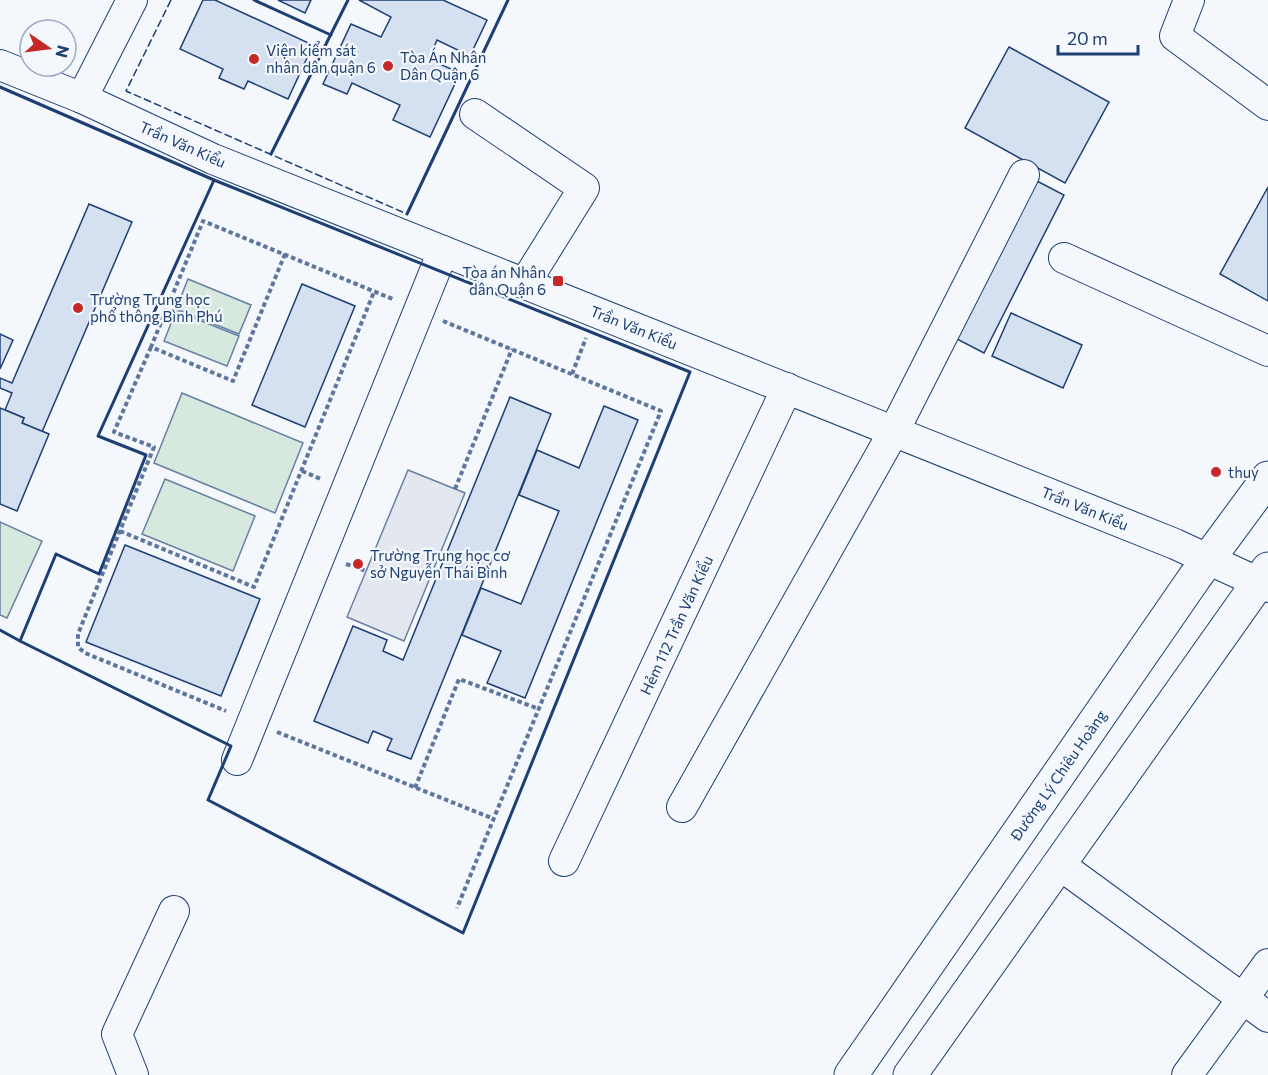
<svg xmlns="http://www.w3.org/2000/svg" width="1268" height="1075" font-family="Commissioner,sans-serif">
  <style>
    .green { fill: #d7e8df; stroke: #687fa3; stroke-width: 1.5 }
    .parking { fill: #e3e8f0; stroke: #687fa3; stroke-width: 1.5 }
    .building { fill: #d5e0f0; stroke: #1d3f73; stroke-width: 1.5 }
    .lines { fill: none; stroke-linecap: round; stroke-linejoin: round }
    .minor-casing { stroke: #1d3f73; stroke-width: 32 }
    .major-casing { stroke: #1d3f73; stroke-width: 35 }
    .path { stroke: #5e769c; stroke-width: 4; stroke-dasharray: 4.5 3; stroke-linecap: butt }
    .minor { stroke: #f4f7fb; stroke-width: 30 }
    .major { stroke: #f4f7fb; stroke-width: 33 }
    .fence { stroke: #1d3f73; stroke-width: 1.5; stroke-dasharray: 8 3; stroke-linecap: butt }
    .wall { stroke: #1d3f73; stroke-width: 3 }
    .poi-dot { fill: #c62828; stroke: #f4f7fb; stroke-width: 2 }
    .labels { text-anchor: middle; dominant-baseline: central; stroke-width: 4.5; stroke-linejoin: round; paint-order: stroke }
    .poi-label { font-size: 15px; fill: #1d3f73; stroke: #f4f7fb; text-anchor: start }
    .street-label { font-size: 15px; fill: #1d3f73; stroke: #f4f7fb }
  </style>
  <rect width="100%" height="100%" fill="#f4f7fb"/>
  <g class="green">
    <path d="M188 279 251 305 239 334 176 309Z"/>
    <path d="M176 311 239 336 227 366 164 341Z"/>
    <path d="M182 393 303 443 275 513 154 463Z"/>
    <path d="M165 479 255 516 233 571 142 534Z"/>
    <path d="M0 522 42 541 7 618 0 615Z"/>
  </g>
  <path class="parking" d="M408 470 465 493 404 641 347 617Z"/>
  <g class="building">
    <path d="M203 0H215L313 45 288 99 248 81 244 89 219 78 223 69 180 49Z"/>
    <path d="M278 0H311L305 13Z"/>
    <path d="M359 0H443L487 20 470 56 437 40 429 59 460 73 430 137 393 120 400 105 352 83 347 94 323 84 351 24 381 37 391 17Z"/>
    <path d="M1009 47 1109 102 1065 183 965 128Z"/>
    <path d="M1035 180 1064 195 984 353 955 338Z"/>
    <path d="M1268 187V301L1220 274Z"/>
    <path d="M89 204 132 222 42 432 22 423 24 418 5 410 12 393 0 388V378L12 383Z"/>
    <path d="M302 284 355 306 305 427 252 405Z"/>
    <path d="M1011 313 1082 345 1063 388 992 356Z"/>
    <path d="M0 334 13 340 0 369Z"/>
    <path d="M510 397 551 414 411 759 387 750 392 739 373 731 368 743 314 721 353 626 387 640 383 651 403 660Z"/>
    <path d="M604 406 638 420 525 698 487 683 501 651 462 635 481 588 521 604 559 511 519 495 537 450 579 468Z"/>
    <path d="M0 408 24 418 22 423 49 434 17 511 0 504Z"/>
    <path d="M125 545 260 599 221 696 86 642Z"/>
  </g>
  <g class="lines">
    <defs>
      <g id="minor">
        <path d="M1189 0 1175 36 1268 105"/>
        <path d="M0 65 82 98 213 159 1175 544 1268 587"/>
        <path d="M82 98 132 0"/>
        <path d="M475 114 584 188 525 283"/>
        <path d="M1064 258 1268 351"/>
        <path d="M237 760 443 251"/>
        <path d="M682 807 894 431 1024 175"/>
        <path d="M564 861 787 388"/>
        <path d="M1060 865 1268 1017"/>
        <path d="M133 1075 117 1034 174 911"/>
        <path d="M1187 1075 1268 964"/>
      </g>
      <g id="major">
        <path d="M851 1075 1195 577 1268 478"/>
        <path d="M910 1075 1268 569"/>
      </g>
    </defs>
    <use href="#minor" class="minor-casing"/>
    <use href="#major" class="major-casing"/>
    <g class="path">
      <path d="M285 254 233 381 151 347 203 221 395 300"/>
      <path d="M443 321 661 411 457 908"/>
      <path d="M151 347 114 432 154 447 78 634V647L85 653 226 711"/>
      <path d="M572 374 586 338"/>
      <path d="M302 471 321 479"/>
      <path d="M455 489 512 349"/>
      <path d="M120 531 254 587 374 292"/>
      <path d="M346 564 366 571"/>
      <path d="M277 732 494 819"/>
      <path d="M415 788 459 679 539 709"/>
    </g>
    <use href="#minor" class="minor"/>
    <use href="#major" class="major"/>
    <path class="fence" d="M171 0 126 91 407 214"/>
    <g class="wall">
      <path d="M254 0 331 35"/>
      <path d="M0 87 214 180"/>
      <path d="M271 154 348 0"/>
      <path d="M214 180 690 372 463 933 208 800 231 746 20 641 56 554 99 574 146 455 98 436Z"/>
      <path d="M407 214 508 0"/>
      <path d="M0 630 20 641"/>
    </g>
  </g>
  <g class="poi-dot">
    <circle cx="254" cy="59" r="6"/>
    <circle cx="388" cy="66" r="6"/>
    <rect x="552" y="275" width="12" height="12" rx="3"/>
    <circle cx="78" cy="308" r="6"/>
    <circle cx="1216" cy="472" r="6"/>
    <circle cx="358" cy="564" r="6"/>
  </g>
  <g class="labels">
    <g class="poi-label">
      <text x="266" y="50">Viện kiểm sát<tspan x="266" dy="17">nhân dân quận 6</tspan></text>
      <text x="400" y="57">Tòa Án Nhân<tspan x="400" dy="17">Dân Quận 6</tspan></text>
      <text x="546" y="272" text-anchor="end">Tòa án Nhân<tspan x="546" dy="17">dân Quận 6</tspan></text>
      <text x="90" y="299">Trường Trung học<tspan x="90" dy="17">phổ thông Bình Phú</tspan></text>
      <text x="1228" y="472">thuy</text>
      <text x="370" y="555">Trường Trung học cơ<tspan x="370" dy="17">sở Nguyễn Thái Bình</tspan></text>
    </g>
    <g class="street-label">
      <text transform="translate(183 144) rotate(24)">Trần Văn Kiểu</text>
      <text transform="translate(634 327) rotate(22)">Trần Văn Kiểu</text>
      <text transform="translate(1085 508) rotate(22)">Trần Văn Kiểu</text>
      <text transform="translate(676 625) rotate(-65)">Hẻm 112 Trần Văn Kiểu</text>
      <text transform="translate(1058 775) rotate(-55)">Đường Lý Chiêu Hoàng</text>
    </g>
  </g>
  <g transform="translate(48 48) rotate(104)"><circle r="28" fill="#f4f7fb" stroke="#9eadc5" stroke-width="1.5"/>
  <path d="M0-4.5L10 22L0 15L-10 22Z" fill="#c62828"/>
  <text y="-9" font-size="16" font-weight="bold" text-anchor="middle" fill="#1d3f73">N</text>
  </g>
  <path d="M1058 45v9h80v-9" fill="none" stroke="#1d3f73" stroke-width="3"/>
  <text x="1067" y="45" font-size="18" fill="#1d3f73" stroke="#f4f7fb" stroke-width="4.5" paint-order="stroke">20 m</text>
</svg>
